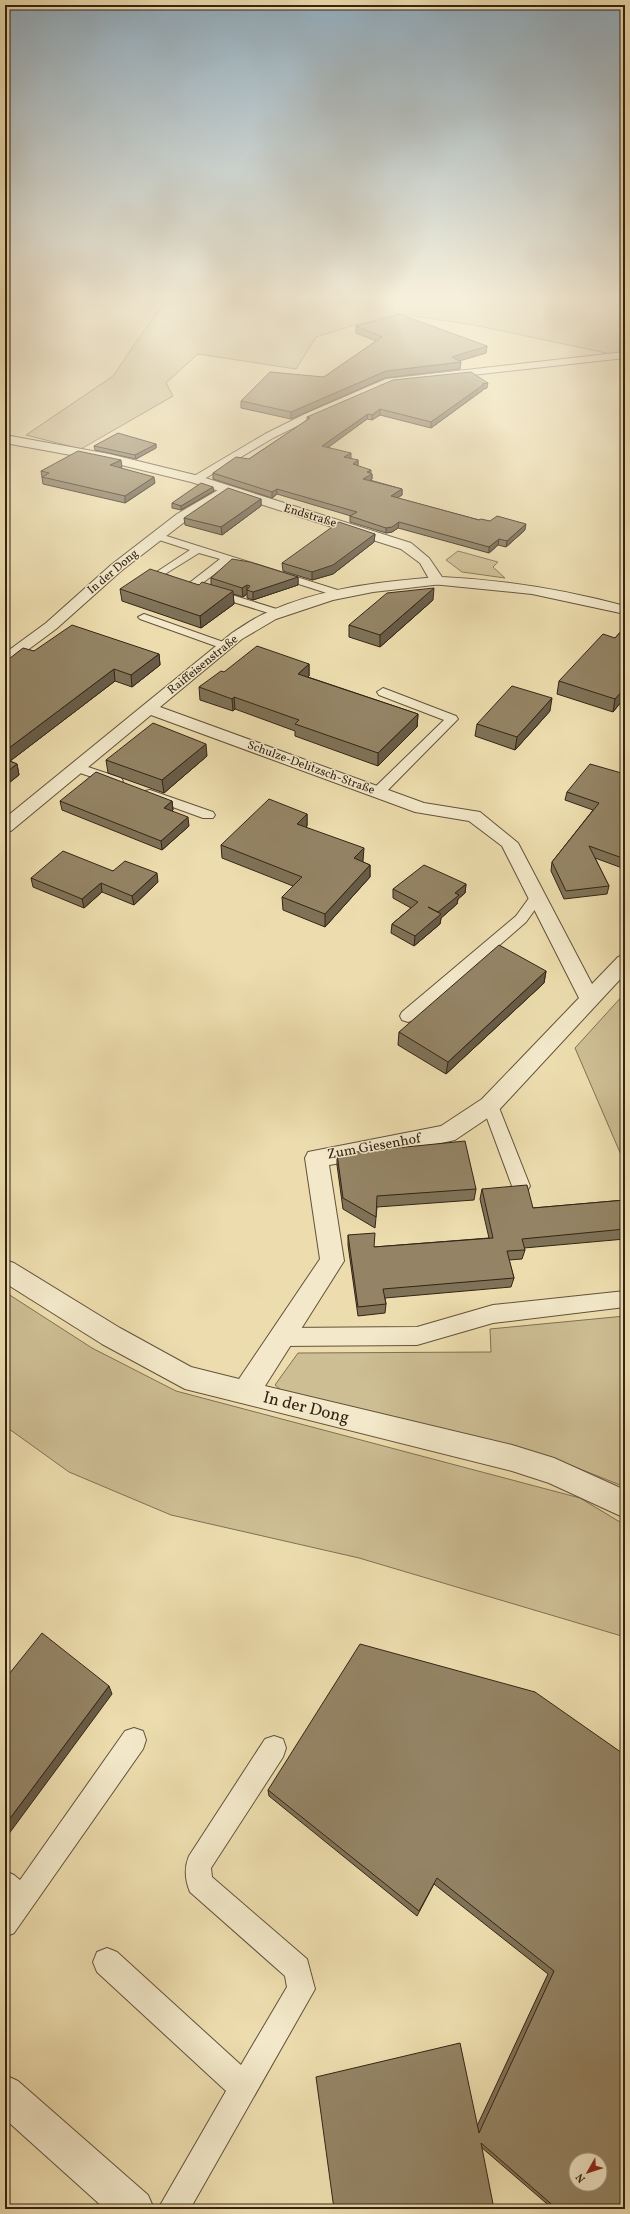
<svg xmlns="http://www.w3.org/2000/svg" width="630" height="2214" font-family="Vollkorn,serif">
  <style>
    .green { fill: #cebe94; stroke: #817154 }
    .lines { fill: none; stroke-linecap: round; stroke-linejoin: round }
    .service-casing { stroke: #62523b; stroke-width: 2 }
    .minor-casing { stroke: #62523b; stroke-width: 2 }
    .tertiary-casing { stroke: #62523b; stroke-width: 2 }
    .service { fill: #f3e9ca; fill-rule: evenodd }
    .minor { fill: #f3e9ca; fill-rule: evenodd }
    .tertiary { fill: #f3e9ca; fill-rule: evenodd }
    .wall { fill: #7f7257; stroke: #342415 }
    .shaded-wall { fill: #685c47; stroke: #342415 }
    .building { fill: #948465; stroke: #342415; fill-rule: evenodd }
    .labels { text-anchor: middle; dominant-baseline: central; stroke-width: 3; stroke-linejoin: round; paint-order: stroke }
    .far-street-label { font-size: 12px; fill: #342415; stroke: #f3e9ca }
    .street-label { font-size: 14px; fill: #342415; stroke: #f3e9ca }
    .near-street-label { font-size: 17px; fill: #342415; stroke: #f3e9ca }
  </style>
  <rect width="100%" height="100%" fill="#edddae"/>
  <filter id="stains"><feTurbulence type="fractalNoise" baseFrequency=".005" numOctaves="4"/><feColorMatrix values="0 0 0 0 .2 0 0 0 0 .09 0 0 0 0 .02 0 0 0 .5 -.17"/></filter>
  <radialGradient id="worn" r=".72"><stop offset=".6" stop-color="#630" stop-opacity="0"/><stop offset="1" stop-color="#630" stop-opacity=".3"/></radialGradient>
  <g class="green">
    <path d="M167 297H625V352L611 354 474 325 394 313 316 337 296 369 198 354 166 383 173 396 81 449 26 435 113 376Z"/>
    <path d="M458 551 498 562 493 567 505 578 462 572 446 560Z"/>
    <path d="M625 993V1164L575 1048Z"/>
    <path d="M5 1292 92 1348 176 1391 580 1498 625 1525V1637L359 1558 171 1515 69 1472 5 1426Z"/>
    <path d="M625 1316V1487L550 1457 292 1399 275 1385 298 1353 491 1352 490 1329Z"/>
  </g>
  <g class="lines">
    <defs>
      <g id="service">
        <path d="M157 533 344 592 345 594 344 596H336L230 562 200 585 283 611 285 613 279 616 275 615 188 588 187 586 188 584 220 559 199 553 165 574 180 581 179 583H171L152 575 190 550 153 538 152 536Z"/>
        <path d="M144 614 229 644 231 646 225 649 221 648 140 619 138 617Z"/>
        <path d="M383 688 456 716 458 719 383 795 378 796 371 792 373 789 444 720 379 695 377 692Z"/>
        <path d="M79 764 121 778 123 781 116 785 74 771 73 768Z"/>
        <path d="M150 790 213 812 215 815 213 818H203L145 797 143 794 145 791Z"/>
        <path d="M537 892 542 894 544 897 526 922 414 1020 408 1022 402 1020 400 1016 402 1012 516 916 532 894Z"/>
        <path d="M490 1099 496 1100 498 1105 530 1186 527 1191 521 1193 515 1191 512 1186 482 1105 484 1100Z"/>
        <path d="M625 1291V1307L493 1323 417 1345 281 1346 274 1343 271 1337 274 1331 281 1328 417 1327 493 1305Z"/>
        <path d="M134 1728 143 1731 146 1740 143 1749 14 1933 5 1937V1871L14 1875 20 1880 125 1731Z"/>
        <path d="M274 1736 283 1739 286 1748 283 1757 211 1868 212 1877 307 1959 315 1989 190 2209H158L226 2091 97 1972 93 1962 97 1952 107 1948 117 1952 241 2065 287 1987 285 1976 190 1892C185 1880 184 1868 189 1856L265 1739Z"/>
      </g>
      <g id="minor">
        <path d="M625 352V358L392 384 313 418 273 438 199 482 195 483 189 479 265 434 305 414 386 379Z"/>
        <path d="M225 486 231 490 229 493 187 520 121 571 56 629 10 663 5 665V653L46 623 111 565 177 514Z"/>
        <path d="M437 577 442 578 444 581 442 584 373 592 333 600 276 619 242 639 160 707 424 803 480 812 518 843 592 984 618 957 625 955V974L498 1111 455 1140 383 1156 329 1165 344 1261 265 1386 512 1445 554 1458 625 1490V1518L549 1483 512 1471 185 1389 102 1344 5 1283V1260L14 1263 120 1328 191 1367 239 1379 320 1259 305 1158 308 1152 441 1126 482 1099 579 998 502 846 469 821 415 812 151 715 11 831 5 832V818L232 633C243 626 254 618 266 613 320 588 379 582 437 577Z"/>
        <path d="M5 2075 18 2081 148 2195 154 2209H105L5 2119Z"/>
      </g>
      <path id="tertiary" d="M5 435 109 454 199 476 411 543 429 558 442 577C504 580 565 590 625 606V614L532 594 432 584 420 563 401 549 191 482 109 462 5 443Z"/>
    </defs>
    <use href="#service" class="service-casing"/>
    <use href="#minor" class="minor-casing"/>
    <use href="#tertiary" class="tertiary-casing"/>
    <use href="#service" class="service"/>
    <use href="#minor" class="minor"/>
    <use href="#tertiary" class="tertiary"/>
  </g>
  <g class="wall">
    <path d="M356 326 487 346 486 353 459 361 461 362 460 369 385 378 291 419 241 408V401L324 377 376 341 356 333Z"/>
    <path d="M487 388 483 389V390L431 428 380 415 372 420 367 419 328 447 350 459 358 460V466L372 474V479L370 480 402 489V495L397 498 479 520 525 530 506 547 498 545 489 553 398 528 392 532 386 533 350 522V516H351L277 494 272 498 213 479V473L249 459 307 420V417Z"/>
    <path d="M156 444V448L136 459 95 450 94 446Z"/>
    <path d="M122 467 120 468 155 483 125 503 43 484 41 471Z"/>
    <path d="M214 491 181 510 172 508V503Z"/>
    <path d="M261 499V506L222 535 185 525 184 518Z"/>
    <path d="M375 534 374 542 333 574 312 580 283 571 282 563Z"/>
    <path d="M298 577V585L253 600 247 598V594L243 597 233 594 234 604 201 628 122 601 120 589 211 585V578Z"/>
    <path d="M433 600 380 647 349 637V625Z"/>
    <path d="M625 627V697L613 712 557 694 559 681 615 638Z"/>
    <path d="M34 651 159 654 160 665 132 687 115 681 10 761 17 764 19 775 5 786V662Z"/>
    <path d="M309 664V676L308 677 418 714 417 727 378 766 295 736V731L235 709 233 711 200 700 199 687 224 672Z"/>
    <path d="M550 711 515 750 475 736 477 724Z"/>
    <path d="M207 756 164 793 108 773 106 760Z"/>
    <path d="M625 774V869L595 858 609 886 607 894 564 899 551 871 552 862 593 810 565 800 567 792Z"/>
    <path d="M60 801H172L173 810 172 811 189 826 162 850 62 810Z"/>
    <path d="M307 814V826L306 827 363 861V862L370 865V877L325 927 283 910 282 897 293 886 222 858 221 845Z"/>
    <path d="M113 871 158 882 134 905 102 892 84 908 33 887 31 878Z"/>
    <path d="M466 884 465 893 458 899 457 904 441 918 440 924 414 946 391 933 392 924 411 908 393 898V889Z"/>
    <path d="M546 971 544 983 446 1074 398 1045 399 1032Z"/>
    <path d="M337 1154 476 1189 474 1200 377 1207 375 1228 343 1209 337 1165Z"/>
    <path d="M482 1189 533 1208 625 1200V1239L524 1248 525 1250 522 1259 509 1260 514 1278 511 1287 385 1298 386 1304 385 1313 358 1316 348 1245V1235L374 1247 489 1238 480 1199Z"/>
    <path d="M535 1692 625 2209H553L481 2147 477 2126 548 1974 434 1884 417 1916 269 1796 268 1790Z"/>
  </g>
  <g class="shaded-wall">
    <path d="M487 346 486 353 452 363V357Z"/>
    <path d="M461 362 460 369 385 378 291 419V412L386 371Z"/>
    <path d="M488 383 487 388 483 389V390L431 428V422L482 384Z"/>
    <path d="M380 409V415L372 420V415Z"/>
    <path d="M368 414 367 419 322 452V446Z"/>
    <path d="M156 444V448L136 459 135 455Z"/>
    <path d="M351 453V459L344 457Z"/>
    <path d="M121 460 122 467 111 472 110 465Z"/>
    <path d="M358 460V466L353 464Z"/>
    <path d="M371 470V474H372V479L363 484V479L367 472Z"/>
    <path d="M154 477 155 483 125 503V496Z"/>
    <path d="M213 487 214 491 181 510V506Z"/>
    <path d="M277 489V494L272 498V492Z"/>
    <path d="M402 489V495L391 502V496Z"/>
    <path d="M261 499V506L222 535 221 527Z"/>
    <path d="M399 522 398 528 392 532 386 533V528Z"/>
    <path d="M526 524 525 530 506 547 507 541Z"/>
    <path d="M375 534 374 542 333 574 312 580V572Z"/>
    <path d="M499 539 498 545 489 553V547Z"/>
    <path d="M298 577V585L253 600V592Z"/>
    <path d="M247 585V594L243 597 242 588Z"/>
    <path d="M434 588 433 600 380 647V635Z"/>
    <path d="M233 591 234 604 201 628 200 616Z"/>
    <path d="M159 654 160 665 132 687 131 675Z"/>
    <path d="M309 664V676L298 686V674Z"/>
    <path d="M114 669 115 681 5 765V751Z"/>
    <path d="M625 688V697L613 712 615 699Z"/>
    <path d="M234 697 235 709 233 711 232 699Z"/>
    <path d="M552 698 550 711 515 750 517 737Z"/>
    <path d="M418 714 417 727 378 766V753Z"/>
    <path d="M206 744 207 756 164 793 162 780Z"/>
    <path d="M17 764 19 775 5 786V773Z"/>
    <path d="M172 801 173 810 166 817 164 808Z"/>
    <path d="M307 814V826L297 837V824Z"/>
    <path d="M188 817 189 826 162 850 161 841Z"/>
    <path d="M364 848 363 861 354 871V858Z"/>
    <path d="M370 865V877L325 927V914Z"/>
    <path d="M157 873 158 882 134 905 132 896Z"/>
    <path d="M101 883 102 892 84 908 82 899Z"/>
    <path d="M466 884 465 893 458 899 457 904 441 918 440 924 414 946 415 936 455 893Z"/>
    <path d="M546 971 544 983 446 1074 448 1062Z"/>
    <path d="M109 1686 112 1694 8 1835 5 1832V1825Z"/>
  </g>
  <g class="building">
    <path d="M399 314 487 346 452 357 461 362 386 371 291 412 241 401 270 372 324 377 382 337 356 326Z"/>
    <path d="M471 372 488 383 482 384 483 385 431 422 380 409 372 415 368 414 322 446 351 453 344 457 358 460 353 464 371 470 367 472 372 474 363 479 402 489 391 496 479 520 481 519 490 521 497 516 526 524 507 541 499 539 489 547 399 522 392 527 386 528 350 516 357 512 277 489 272 492 213 473 236 457 249 459 310 418 307 417 393 380Z"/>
    <path d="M118 433 156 444 135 455 94 446Z"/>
    <path d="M78 451 121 460 110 465 154 477 125 496 42 477 49 473 41 471Z"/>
    <path d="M201 483 213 487 181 506 172 503Z"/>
    <path d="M228 488 261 499 221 527 184 518Z"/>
    <path d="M339 522 375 534 333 565 312 572 282 563Z"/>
    <path d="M232 559 250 562 298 577 253 592 247 590 250 586 247 585 242 588 211 578Z"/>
    <path d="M150 569 199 585 202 582 233 591 200 616 120 589Z"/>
    <path d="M434 588 380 635 349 625 387 593Z"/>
    <path d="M72 625 159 654 131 675 114 669 5 751V662L23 648 34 651Z"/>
    <path d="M625 627V688L615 699 559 681 603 634 615 638Z"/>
    <path d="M257 646 309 664 298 674 418 714 378 753 295 724 299 720 234 697 232 699 199 687 221 671 224 672Z"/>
    <path d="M512 686 552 698 517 737 477 724Z"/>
    <path d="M153 723 206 744 162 780 106 760Z"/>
    <path d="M5 759 17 764 5 773Z"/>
    <path d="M590 764 625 774V859L589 846 609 886 566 891 552 862 599 803 567 792Z"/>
    <path d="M96 772 172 801 164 808 188 817 161 841 60 801Z"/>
    <path d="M269 799 307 814 297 824 364 848 354 858 370 865 325 914 282 897 302 877 221 845Z"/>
    <path d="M63 851 113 871 125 861 157 873 132 896 101 883 82 899 31 878Z"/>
    <path d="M424 865 466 884 455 893 459 895 438 912 428 907 441 914 415 936 392 924 418 902 393 889Z"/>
    <path d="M499 945 546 971 448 1062 399 1032Z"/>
    <path d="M465 1141 476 1189 377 1196 376 1217 343 1198 337 1154Z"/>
    <path d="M527 1185 533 1208 625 1200V1229L522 1239 525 1250 507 1251 514 1278 383 1289 386 1304 358 1307 348 1235 375 1233 374 1247 493 1238 482 1189Z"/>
    <path d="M42 1633 109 1686 5 1825V1679Z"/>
    <path d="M360 1644 535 1692 625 1755V2209H557L481 2143 494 2209H334L316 2077 460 2043 479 2133 554 1971 437 1878 419 1911 268 1790ZM576 2160H600V2184H576Z"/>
  </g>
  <linearGradient id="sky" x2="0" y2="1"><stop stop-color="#91abbc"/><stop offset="0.49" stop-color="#f7f0db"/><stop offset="1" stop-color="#f7f0db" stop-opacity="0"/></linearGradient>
  <rect width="630" height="607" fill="url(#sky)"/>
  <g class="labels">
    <g class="far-street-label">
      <text transform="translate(310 516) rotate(17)">Endstraße</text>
      <text transform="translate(113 572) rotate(-40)">In der Dong</text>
      <text transform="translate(203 665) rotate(-39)">Raiffeisenstraße</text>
      <text transform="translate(311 768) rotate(20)">Schulze-Delitzsch-Straße</text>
    </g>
    <g class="street-label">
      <text transform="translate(374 1147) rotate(-10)">Zum Giesenhof</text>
    </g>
    <g class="near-street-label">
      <text transform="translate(306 1408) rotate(14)">In der Dong</text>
    </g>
  </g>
  <rect width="630" height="2214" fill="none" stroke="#edddae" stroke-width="20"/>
  <rect x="6" y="6" width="618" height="2202" fill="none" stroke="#342415" stroke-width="2"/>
  <rect x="10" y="10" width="610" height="2194" fill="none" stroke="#342415"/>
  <g transform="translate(588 2172) rotate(231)"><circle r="19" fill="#f3e9ca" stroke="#a79a82"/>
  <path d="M0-3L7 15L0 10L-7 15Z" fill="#8f2418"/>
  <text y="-6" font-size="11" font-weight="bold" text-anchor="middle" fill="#342415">N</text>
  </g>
  <rect width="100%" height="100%" filter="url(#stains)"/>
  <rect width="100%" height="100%" fill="url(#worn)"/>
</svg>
